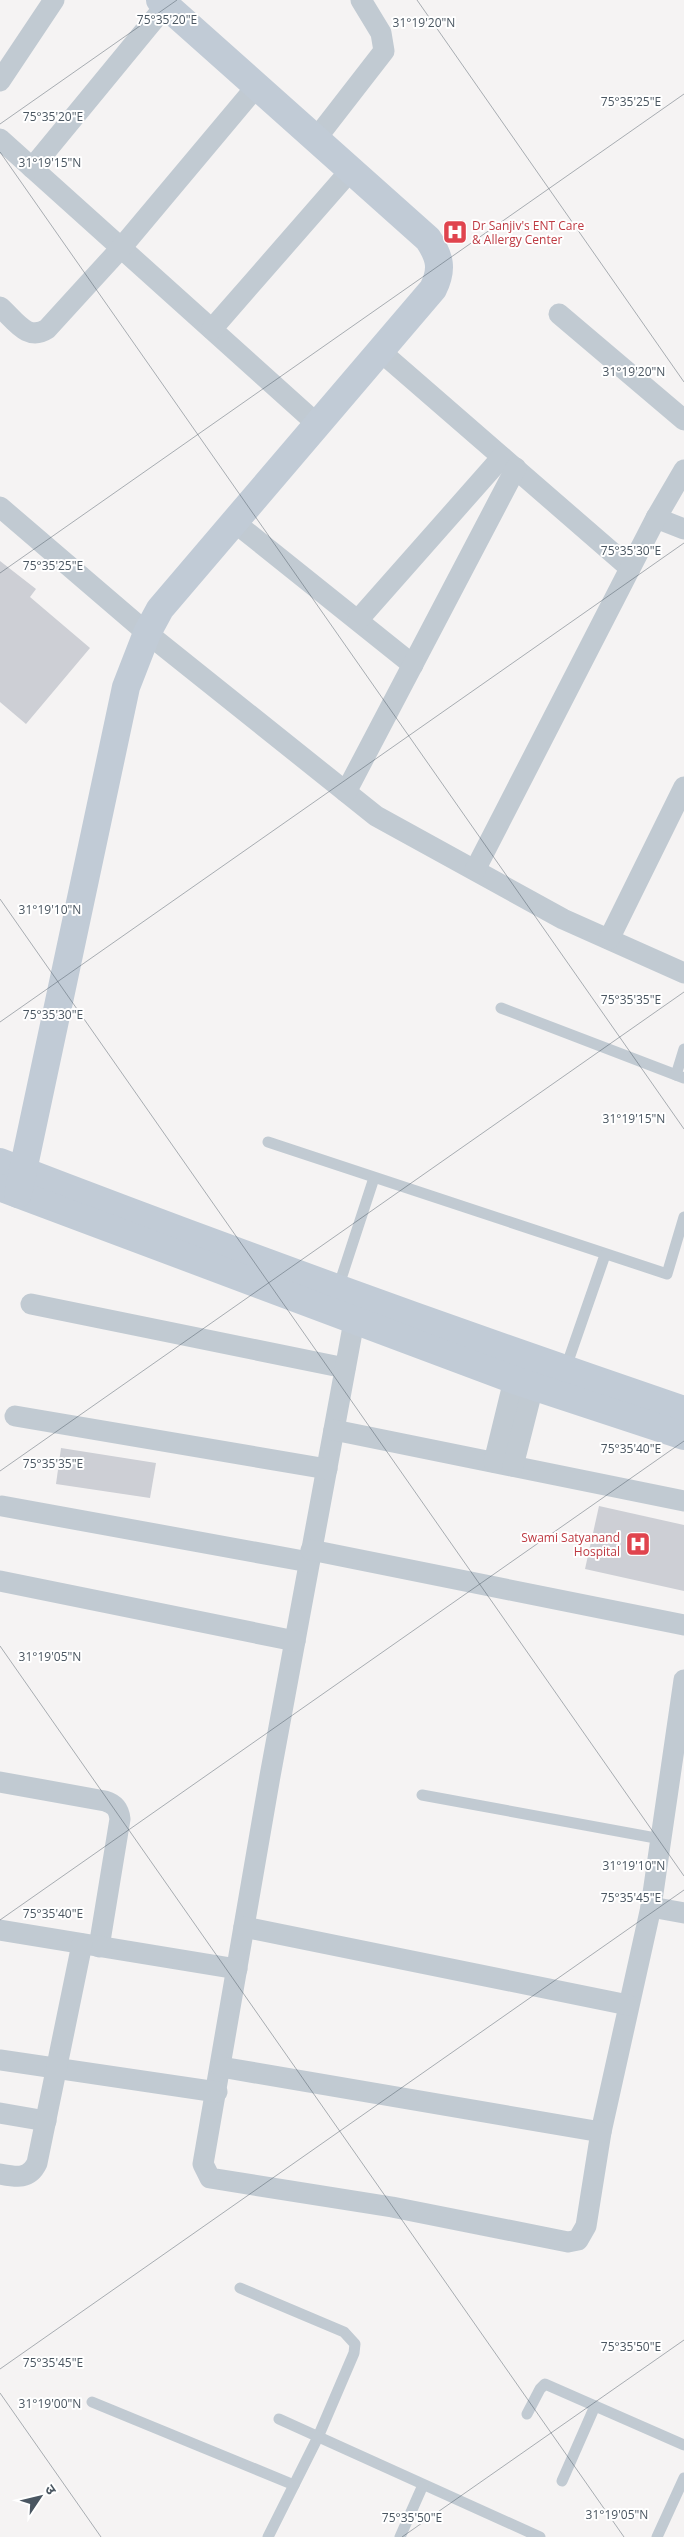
<svg xmlns="http://www.w3.org/2000/svg" width="684" height="2537" font-family="'Open Sans','Noto Sans Devanagari',sans-serif">
  <style>
    .building { fill: #cdcfd5 }
    .lines { fill: none; stroke-linecap: round; stroke-linejoin: round }
    .lane { stroke: #c1cad2; stroke-width: 11 }
    .street { stroke: #c1cad2; stroke-width: 21 }
    .secondary { stroke: #c1cbd6; stroke-width: 28 }
    .ticks { fill: none; stroke: #4a5661; stroke-width: 1; stroke-opacity: 0.45 }
    .labels { text-anchor: middle; dominant-baseline: central; stroke-width: 4; stroke-linejoin: round; paint-order: stroke }
    .health-label { font-size: 12px; fill: #be3a42; stroke: #fff; text-anchor: start }
    .ticks-label { font-size: 12px; text-anchor: middle; fill: #4a5661; stroke: #fff; stroke-width: 4; stroke-linejoin: round; paint-order: stroke }
  </style>
  <rect width="100%" height="100%" fill="#f5f3f3"/>
  <g class="building">
    <path d="M0 561 36 589 30 597 90 648 26 724 0 702Z"/>
    <path d="M61 1448 156 1463 150 1498 56 1484Z"/>
    <path d="M599 1506 684 1525V1591L585 1569Z"/>
  </g>
  <g class="lines">
    <g class="lane">
      <path d="M501 1008 684 1078"/>
      <path d="M676 1075 684 1049"/>
      <path d="M268 1142 667 1274 684 1217"/>
      <path d="M338 1288 374 1178"/>
      <path d="M565 1370 605 1255"/>
      <path d="M422 1795 661 1839"/>
      <path d="M240 2288 344 2332 355 2344 354 2353 318 2437 268 2537"/>
      <path d="M92 2402 294 2485"/>
      <path d="M527 2414 540 2389 545 2384 684 2445"/>
      <path d="M279 2419 540 2537"/>
      <path d="M562 2481 595 2406"/>
      <path d="M400 2537 423 2485"/>
      <path d="M657 2537 684 2478"/>
    </g>
    <g class="street">
      <path d="M0 81 54 0"/>
      <path d="M0 139 317 424"/>
      <path d="M315 140 384 51 381 33 361 0"/>
      <path d="M32 168 166 5"/>
      <path d="M0 307C15 320 27 342 47 329L121 248 256 87"/>
      <path d="M559 314 684 420"/>
      <path d="M212 329 350 171"/>
      <path d="M380 351 630 568"/>
      <path d="M0 507 147 633 376 816 563 919 684 973"/>
      <path d="M656 518 684 529"/>
      <path d="M233 521 413 665"/>
      <path d="M358 620 502 457"/>
      <path d="M346 792 516 468"/>
      <path d="M475 870 656 518 684 470"/>
      <path d="M609 939 684 787"/>
      <path d="M31 1304 345 1368"/>
      <path d="M357 1305 270 1776 203 2164 210 2178 392 2207 568 2242 578 2240 586 2226 601 2132 651 1907 684 1680"/>
      <path d="M15 1416 327 1469"/>
      <path d="M334 1430 684 1501"/>
      <path d="M494 1462 514 1380"/>
      <path d="M513 1466 533 1387"/>
      <path d="M2 1506 309 1562"/>
      <path d="M311 1550 684 1625"/>
      <path d="M0 1581 295 1641"/>
      <path d="M0 1782 105 1801C115 1804 119 1809 120 1819L99 1947"/>
      <path d="M651 1907 684 1913"/>
      <path d="M244 1927 628 2005"/>
      <path d="M0 1930 237 1969"/>
      <path d="M0 2060 217 2092"/>
      <path d="M221 2067 601 2132"/>
      <path d="M0 2113 46 2121"/>
      <path d="M0 2174C16 2177 29 2180 37 2163L82 1944"/>
    </g>
    <g class="secondary">
      <path d="M0 1162C226 1249 454 1332 684 1410"/>
      <path d="M2 1188 514 1380 684 1436"/>
      <path d="M18 1194 126 687 147 633 160 609 433 289C443 269 440 257 428 239L160 0"/>
    </g>
  </g>
  <path class="ticks" d="M417 0 684 382M0 124 177 0M0 152 684 1129M0 573 684 94M0 899 684 1876M0 1022 684 543M0 1471 684 992M0 1646 624 2537M0 1920 684 1441M0 2369 684 1890M0 2393 101 2537M402 2537 684 2340"/>
  <defs>
    <symbol id="hospital-square" viewBox="-11 -11 22 22"><rect x="-9" y="-9" width="18" height="18" rx="4" fill="#e0444e" stroke="#fff"/><path d="M-5-5h3v3.5h4V-5h3V5h-3V1.5h-4V5h-3Z" fill="#fff"/></symbol>
  </defs>
  <g fill-rule="evenodd">
    <use href="#hospital-square" x="441" y="218" width="28" height="28"/>
    <use href="#hospital-square" x="624" y="1530" width="28" height="28"/>
  </g>
  <g class="labels">
    <g class="health-label">
      <text x="472" y="225">Dr Sanjiv's ENT Care<tspan x="472" dy="14">&amp; Allergy Center</tspan></text>
      <text x="620" y="1537" text-anchor="end">Swami Satyanand<tspan x="620" dy="14">Hospital</tspan></text>
    </g>
  </g>
  <g class="ticks-label">
    <text x="167" y="24">75°35'20"E</text>
    <text x="424" y="27">31°19'20"N</text>
    <text x="631" y="106">75°35'25"E</text>
    <text x="53" y="121">75°35'20"E</text>
    <text x="50" y="167">31°19'15"N</text>
    <text x="634" y="376">31°19'20"N</text>
    <text x="631" y="555">75°35'30"E</text>
    <text x="53" y="570">75°35'25"E</text>
    <text x="50" y="914">31°19'10"N</text>
    <text x="631" y="1004">75°35'35"E</text>
    <text x="53" y="1019">75°35'30"E</text>
    <text x="634" y="1123">31°19'15"N</text>
    <text x="631" y="1453">75°35'40"E</text>
    <text x="53" y="1468">75°35'35"E</text>
    <text x="50" y="1661">31°19'05"N</text>
    <text x="634" y="1870">31°19'10"N</text>
    <text x="631" y="1902">75°35'45"E</text>
    <text x="53" y="1918">75°35'40"E</text>
    <text x="631" y="2351">75°35'50"E</text>
    <text x="53" y="2367">75°35'45"E</text>
    <text x="50" y="2408">31°19'00"N</text>
    <text x="617" y="2519">31°19'05"N</text>
    <text x="412" y="2522">75°35'50"E</text>
  </g>
  <g transform="translate(40 2497) rotate(55)" stroke="#ffffff" stroke-width="4" paint-order="stroke">
  <path d="M0-4L9 19L0 12L-9 19Z" fill="#4a5661"/>
  <text y="-8" font-size="14" font-weight="bold" text-anchor="middle" fill="#4a5661">उ</text>
  </g>
</svg>
